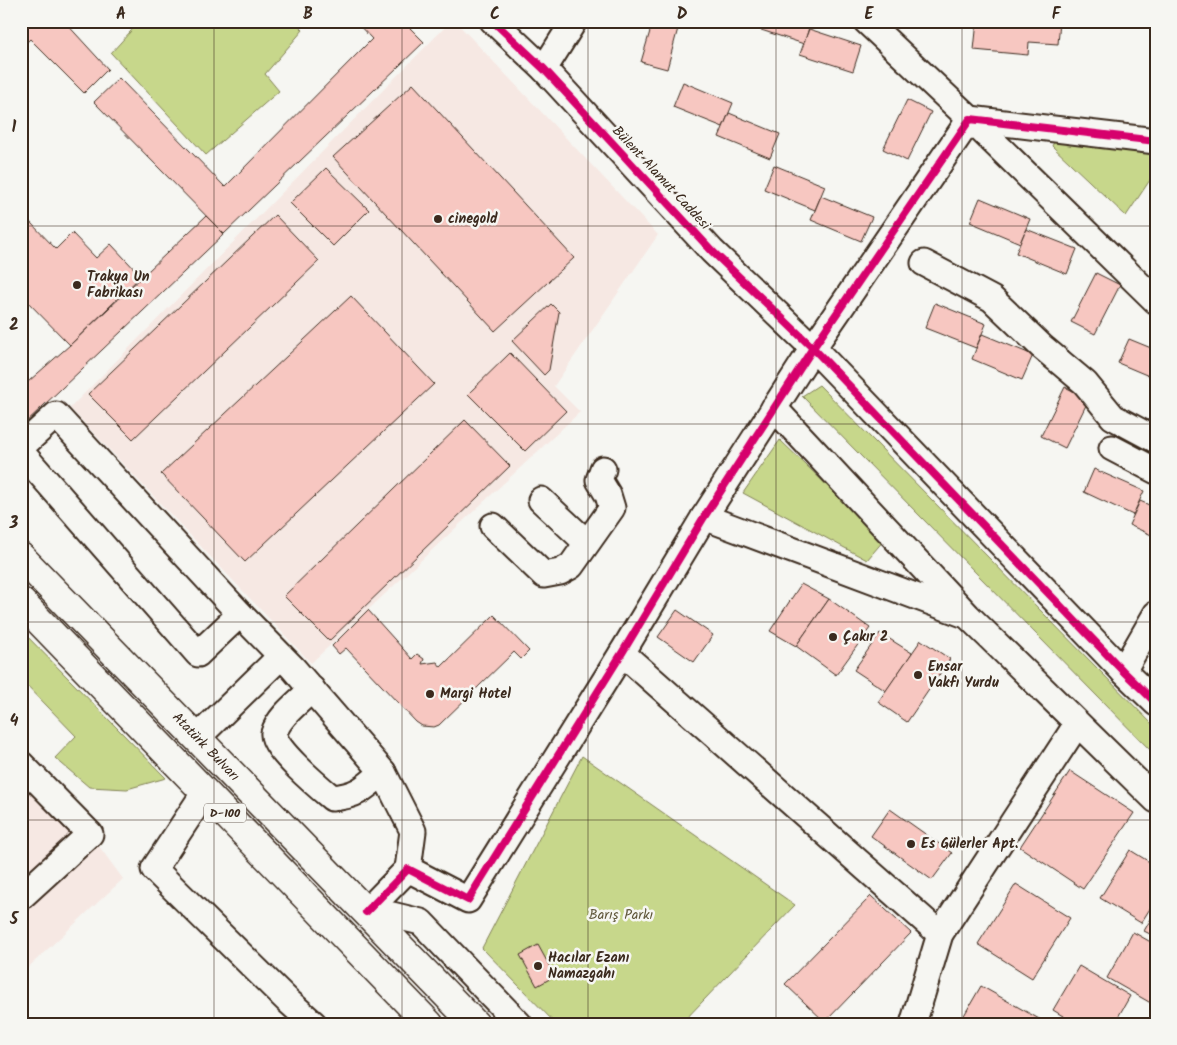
<svg xmlns="http://www.w3.org/2000/svg" width="1177" height="1045" font-family="Kalam,sans-serif">
  <style>
    .built { fill: #f6e8e3 }
    .green { fill: #c7d78b; stroke: #818054 }
    .building { fill: #f7c7c1; stroke: #3b2a1e }
    .lines { fill: none; stroke-linecap: round; stroke-linejoin: round }
    .minor-casing { stroke: #3b2a1e; stroke-width: 29 }
    .major-casing { stroke: #3b2a1e; stroke-width: 31 }
    .minor { stroke: #f6f6f2; stroke-width: 25 }
    .major { stroke: #f6f6f2; stroke-width: 28 }
    .cycleway-casing { stroke: #f6f6f2; stroke-width: 11 }
    .cycleway { stroke: #d6006c; stroke-width: 8 }
    .grid { fill: none; stroke: #3b2a1e; stroke-width: 1; stroke-opacity: 0.55 }
    .poi-dot { fill: #3b2a1e; stroke: #f6f6f2; stroke-width: 2 }
    .labels { text-anchor: middle; dominant-baseline: central; stroke-width: 5; stroke-linejoin: round; paint-order: stroke }
    .shield { fill: #f6f6f2; stroke: #73675e; stroke-width: 1 }
    .shield-label { font-size: 12px; font-weight: bold; fill: #3b2a1e }
    .street-label { font-size: 14px; fill: #3b2a1e; stroke: #f6f6f2 }
    .poi-label { font-size: 14px; font-weight: bold; fill: #3b2a1e; stroke: #f6f6f2; text-anchor: start }
    .park-label { font-size: 14px; fill: #5e5539; stroke: #f6f6f2 }
    .neatline { fill: none; stroke: #3b2a1e; stroke-width: 2 }
    .grid-label { font-size: 16px; text-anchor: middle; font-weight: bold; fill: #3b2a1e }
  </style>
  <rect width="100%" height="100%" fill="#f6f6f2"/>
  <filter id="ink" filterUnits="userSpaceOnUse"><feTurbulence type="fractalNoise" baseFrequency=".02" numOctaves="2"/><feDisplacementMap in="SourceGraphic" scale="10" xChannelSelector="R" yChannelSelector="G"/><feConvolveMatrix kernelMatrix="1 2 1 2 8 2 1 2 1" color-interpolation-filters="sRGB"/></filter>
  <g filter="url(#ink)">
    <g class="built">
      <path d="M451 21H455L658 235 554 386 580 412 311 663 70 408Z"/>
      <path d="M21 764 90 834 123 879 21 974Z"/>
    </g>
    <g class="green">
      <path d="M140 21H294L303 30 265 74 279 91 206 155 111 53Z"/>
      <path d="M1058 134 1156 143V171L1126 216 1052 146Z"/>
      <path d="M819 385 1156 728V756L802 396Z"/>
      <path d="M780 440 884 540 867 560 743 493Z"/>
      <path d="M21 630 166 778 127 789 89 787 55 758 76 736 21 679Z"/>
      <path d="M582 756 795 905 681 1024H556L482 948Z"/>
    </g>
    <g class="building">
      <path d="M21 21H64L108 69 84 93 30 39 21 48Z"/>
      <path d="M355 21H403L424 42 224 234 94 102 119 78 225 187 372 39Z"/>
      <path d="M653 21H680L667 69 641 62Z"/>
      <path d="M753 21H811L804 44 752 27Z"/>
      <path d="M977 21H1060L1058 44 1029 42 1028 55 974 50Z"/>
      <path d="M809 29 861 46 853 71 800 54Z"/>
      <path d="M683 82 733 103 723 127 673 107Z"/>
      <path d="M413 84 574 258 495 331 333 157Z"/>
      <path d="M907 100 931 112 907 161 883 149Z"/>
      <path d="M729 113 780 134 770 158 719 137Z"/>
      <path d="M774 165 825 186 815 210 764 189Z"/>
      <path d="M326 168 369 210 333 246 290 203Z"/>
      <path d="M821 196 872 217 861 241 811 220Z"/>
      <path d="M980 198 1030 219 1020 243 970 222Z"/>
      <path d="M275 215 319 261 133 439 88 394Z"/>
      <path d="M206 216 224 234 21 427V388L70 345Z"/>
      <path d="M30 222 56 249 72 233 96 258 111 244 141 276 70 345 21 295V230Z"/>
      <path d="M1026 229 1077 249 1067 274 1016 253Z"/>
      <path d="M1096 273 1120 285 1095 334 1071 322Z"/>
      <path d="M351 296 434 384 245 562 161 474Z"/>
      <path d="M935 303 986 324 976 348 925 328Z"/>
      <path d="M551 304 559 312 549 370 544 375 512 341Z"/>
      <path d="M982 334 1033 355 1022 380 972 359Z"/>
      <path d="M1129 339 1156 350V379L1118 363Z"/>
      <path d="M510 353 566 411 525 451 468 394Z"/>
      <path d="M1065 387 1089 399 1065 448 1041 436Z"/>
      <path d="M465 420 510 466 329 641 284 596Z"/>
      <path d="M1094 469 1144 491 1133 515 1084 492Z"/>
      <path d="M1140 501 1156 508V537L1129 525Z"/>
      <path d="M801 584 829 599 796 646 770 631Z"/>
      <path d="M829 599 870 628 836 675 796 646Z"/>
      <path d="M368 610 412 659 417 654 424 659 422 664 437 662 441 667 494 615 529 651 521 659 514 652 439 725 434 727 422 726 416 722 346 648 339 654 332 646Z"/>
      <path d="M677 610 713 635 694 662 658 637Z"/>
      <path d="M880 633 912 653 886 691 854 670Z"/>
      <path d="M921 640 950 659 907 722 878 702Z"/>
      <path d="M1070 771 1134 813 1083 889 1020 847Z"/>
      <path d="M890 809 952 853 932 880 871 836Z"/>
      <path d="M1130 850 1156 866V899L1141 923 1100 898Z"/>
      <path d="M1016 884 1070 918 1032 978 978 944Z"/>
      <path d="M871 896 911 933 825 1022 785 984Z"/>
      <path d="M1156 910V937L1144 931Z"/>
      <path d="M1133 932 1156 945V1006L1107 978Z"/>
      <path d="M538 945 555 976 537 986 520 955Z"/>
      <path d="M1079 966 1130 996 1114 1024H1076L1053 1010Z"/>
      <path d="M981 986 1048 1024H959Z"/>
    </g>
    <g class="lines">
      <defs>
        <g id="minor">
          <path d="M493 21 544 69 712 251 813 348 1123 671 1156 703"/>
          <path d="M866 21 970 119 1156 301"/>
          <path d="M544 69 574 21"/>
          <path d="M924 263 992 299 1041 346 1085 383 1113 417 1156 440"/>
          <path d="M774 408 968 616 1156 800"/>
          <path d="M21 447 56 415 240 614 293 668 383 772 413 831 408 869"/>
          <path d="M1112 448 1156 471"/>
          <path d="M21 452 198 654 240 614"/>
          <path d="M541 500 586 542"/>
          <path d="M704 517 963 614"/>
          <path d="M493 526 544 575 560 572 571 566 612 508 608 495 599 480 603 469"/>
          <path d="M622 653 940 934"/>
          <path d="M1123 671 1156 614"/>
          <path d="M312 689C299 702 279 716 274 733 271 747 320 788 332 798 357 796 365 788 383 772"/>
          <path d="M197 738 281 656"/>
          <path d="M21 764 90 834 21 897"/>
          <path d="M205 792 154 869 287 1000 314 1024"/>
          <path d="M366 912 408 869 468 900 622 653 704 517 813 348 970 119 1156 141"/>
          <path d="M366 912 392 915 421 922 519 1024"/>
          <path d="M913 1024 940 934 1077 724"/>
        </g>
        <g id="major">
          <path id="s1" d="M21 557 475 1024"/>
          <path d="M21 602 429 1024"/>
        </g>
      </defs>
      <use href="#minor" class="minor-casing"/>
      <use href="#major" class="major-casing"/>
      <use href="#minor" class="minor"/>
      <use href="#major" class="major"/>
      <defs>
        <g id="cycleway">
          <path d="M493 21 544 69 712 251 813 348 1123 671 1156 703"/>
          <path d="M366 912 408 869 468 900 622 653 704 517 813 348 970 119 1156 141"/>
        </g>
      </defs>
      <use href="#cycleway" class="cycleway-casing"/>
      <use href="#cycleway" class="cycleway"/>
    </g>
  </g>
  <path class="grid" d="M214 21V1024M402 21V1024M588 21V1024M776 21V1024M962 21V1024M21 226H1156M21 424H1156M21 622H1156M21 820H1156"/>
  <g class="poi-dot">
    <circle cx="438" cy="219" r="5"/>
    <circle cx="77" cy="285" r="5"/>
    <circle cx="833" cy="637" r="5"/>
    <circle cx="918" cy="675" r="5"/>
    <circle cx="430" cy="694" r="5"/>
    <circle cx="911" cy="844" r="5"/>
    <circle cx="538" cy="966" r="5"/>
  </g>
  <g class="labels">
    <rect class="shield" x="204" y="803.5" width="42" height="19" rx="4"/>
    <g class="shield-label">
      <text x="225" y="813">D-100</text>
    </g>
    <g class="street-label">
      <text transform="translate(661 178) rotate(47)">Bülent Alamut Caddesi</text>
      <text stroke="none"><textPath href="#s1" startOffset="265">Atatürk Bulvarı</textPath></text>
    </g>
    <g class="poi-label">
      <text x="448" y="219">cinegold</text>
      <text x="87" y="277">Trakya Un<tspan x="87" dy="16">Fabrikası</tspan></text>
      <text x="843" y="637">Çakır 2</text>
      <text x="928" y="667">Ensar<tspan x="928" dy="16">Vakfı Yurdu</tspan></text>
      <text x="440" y="694">Margi Hotel</text>
      <text x="921" y="844">Es Gülerler Apt.</text>
      <text x="548" y="958">Hacılar Ezanı<tspan x="548" dy="16">Namazgahı</tspan></text>
    </g>
    <g class="park-label">
      <text x="621" y="915">Barış Parkı</text>
    </g>
  </g>
  <rect width="1177" height="1045" fill="none" stroke="#f6f6f2" stroke-width="55"/>
  <rect x="28" y="28" width="1122" height="990" class="neatline"/>
  <g class="grid-label">
    <text x="121" y="19">A</text>
    <text x="308" y="19">B</text>
    <text x="495" y="19">C</text>
    <text x="682" y="19">D</text>
    <text x="869" y="19">E</text>
    <text x="1056" y="19">F</text>
    <text x="14" y="132">1</text>
    <text x="14" y="330">2</text>
    <text x="14" y="528">3</text>
    <text x="14" y="726">4</text>
    <text x="14" y="924">5</text>
  </g>
</svg>
